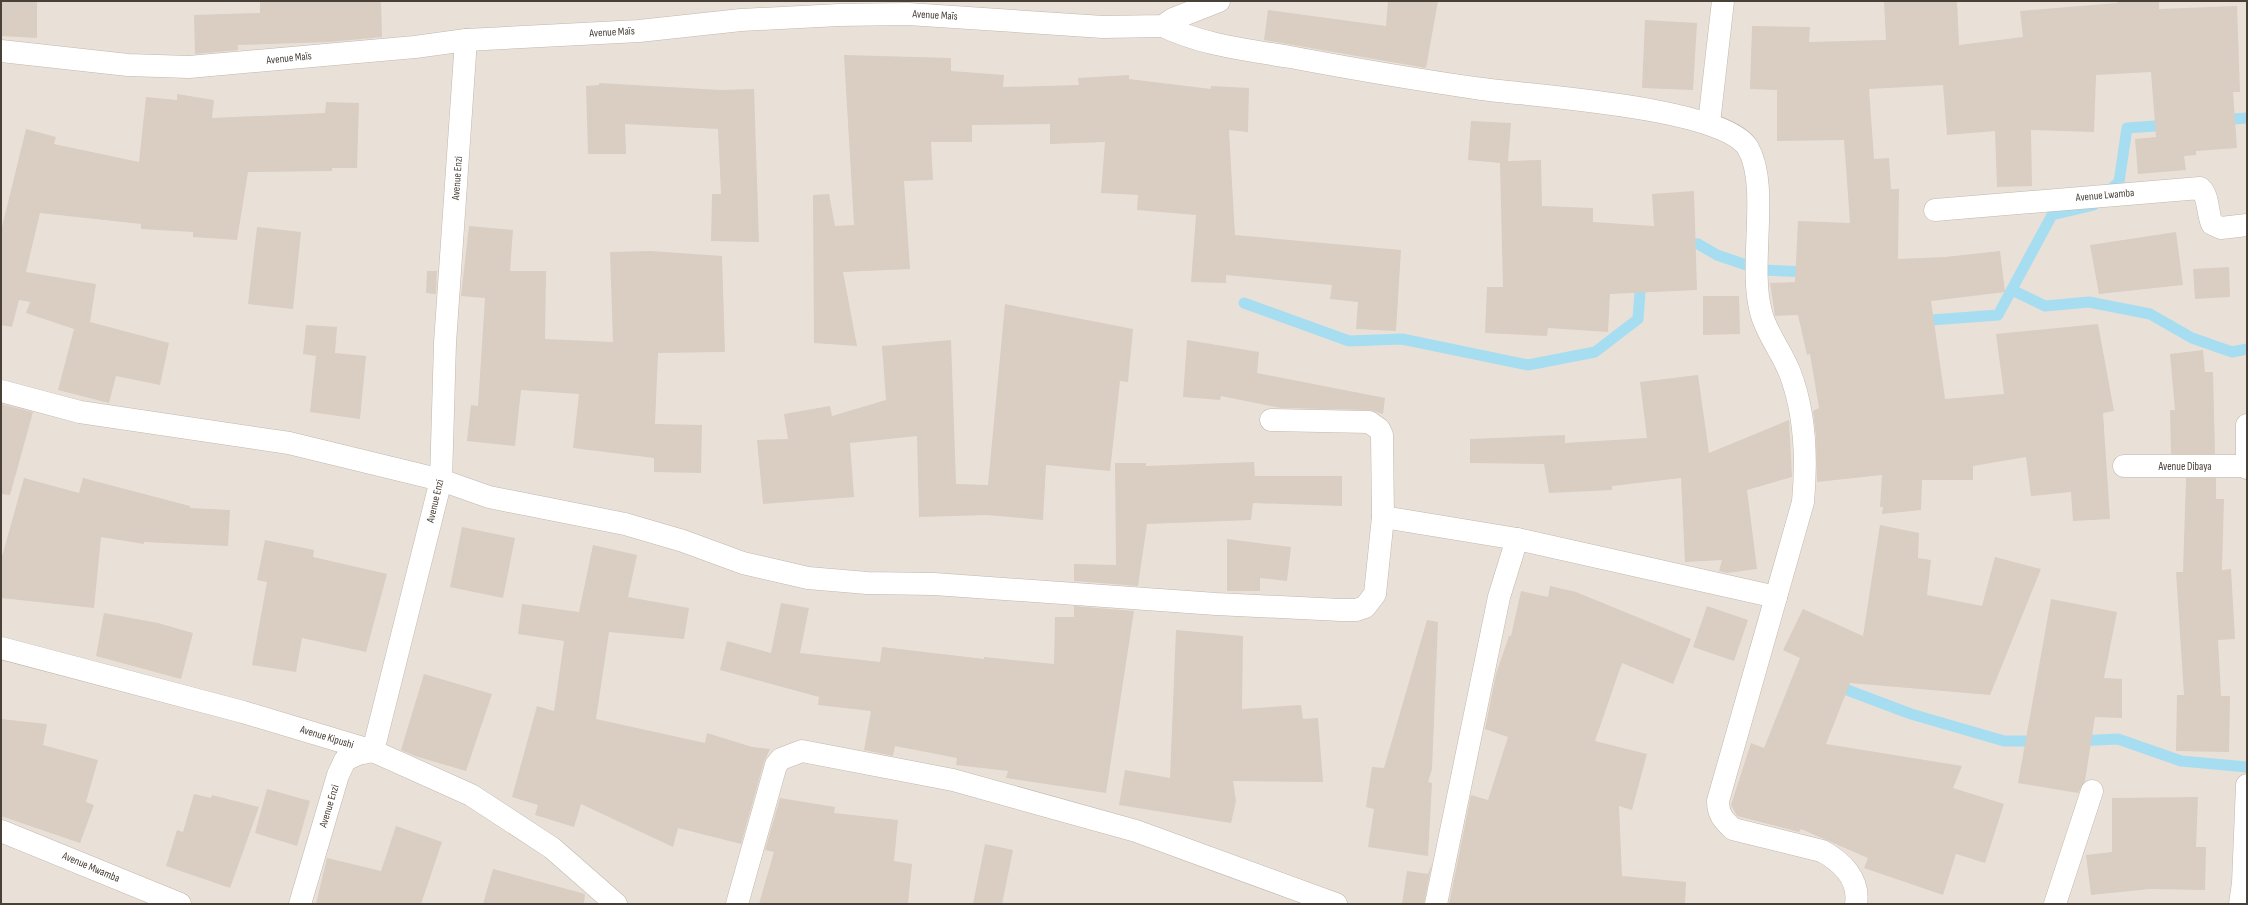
<svg xmlns="http://www.w3.org/2000/svg" width="2248" height="905" font-family="'Sofia Sans Condensed',sans-serif">
  <style>
    .residential { fill: #e9e1d8 }
    .lines { fill: none; stroke-linecap: round; stroke-linejoin: round }
    .stream { stroke: #a7ddf1; stroke-width: 11 }
    .building { fill: #dacdc2 }
    .minor-casing { stroke: #c1b6ac; stroke-width: 23 }
    .minor { stroke: #fff; stroke-width: 22 }
    .labels { text-anchor: middle; dominant-baseline: central; stroke-width: 3.5; stroke-linejoin: round; paint-order: stroke }
    .street-label { font-size: 11px; fill: #494038; stroke: #fff }
  </style>
  <rect width="100%" height="100%" fill="#f5f0ea"/>
  <rect class="residential" x="1" y="1" width="2246" height="903"/>
  <g class="lines">
    <g class="stream">
      <path d="M2220 120 2247 118"/>
      <path d="M2106 193 2119 182 2127 128 2169 125"/>
      <path d="M1681 243 1698 244 1717 255 1761 270 1810 272"/>
      <path d="M2012 290 2045 306 2089 302 2150 314 2192 338 2232 352 2247 349"/>
      <path d="M1244 303 1349 341 1402 339 1528 365 1595 352 1638 319 1641 279"/>
      <path d="M1918 321 1998 315 2052 215 2094 205"/>
      <path d="M1834 685 1911 714 2004 741H2039"/>
      <path d="M2076 741 2118 739 2181 761 2247 767"/>
    </g>
  </g>
  <g class="building">
    <path d="M1 1H37V38L1 36Z"/>
    <path d="M260 1H381L382 37 329 42 238 45V50L195 54 194 15 260 13Z"/>
    <path d="M1388 1H1438L1426 68 1264 40 1268 10 1386 26Z"/>
    <path d="M1884 1H1957L1959 45 2023 37 2020 11 2117 3V1H2159V9L2237 6 2240 92H2233L2237 148 2196 151V155L2184 156 2186 170 2138 174 2135 139 2156 137 2151 72 2096 75 2094 132 2031 130 2032 186 1997 187 1995 131 1947 135 1943 85 1869 89 1874 159 1889 158 1891 189H1899L1898 259 1945 257 2000 251 2005 292 1931 301 1945 399 2004 394 1996 334 2098 324 2114 411 2103 413 2110 519 2073 521 2071 492 2031 496 2026 457 1973 466V480H1922L1921 510 1882 514 1883 507H1880L1882 475 1817 482 1816 436 1813 411 1819 408 1810 354 1807 355 1798 315 1775 316 1770 283 1795 282 1798 221 1850 223 1844 140 1777 141V90L1750 89 1752 26 1810 27 1809 42 1886 40Z"/>
    <path d="M1645 20 1697 23 1693 90 1642 88Z"/>
    <path d="M844 55 951 58V71L1004 75 1003 87 1079 85 1078 78 1129 75V79L1211 89V86L1249 88 1248 132 1229 130 1235 235 1401 250 1396 331 1356 329 1358 302 1330 299 1332 285 1226 275V283L1191 282 1196 215 1137 210 1138 195 1101 193 1105 142 1050 144V124L972 125V142H931L933 180 904 181 910 269 843 272 857 346 814 343 813 195 829 194 835 226 854 225Z"/>
    <path d="M599 83 721 90 754 89 759 242 711 241 712 194H721L718 129 625 124 626 154H588L586 86 599 85Z"/>
    <path d="M177 94 214 100 212 118 325 113 326 102 359 103 357 168H332V171L248 172 237 240 193 237V232L141 229V224L40 213 26 272 96 284 90 322 169 343 160 385 116 376 109 403 58 390 74 329 26 313 30 302 19 300 12 327 1 325V231L26 129 56 137 54 144 139 162 146 97 177 100Z"/>
    <path d="M1471 121 1511 123 1508 161 1541 160 1542 206 1593 208V222L1654 226 1652 194 1694 191 1697 290 1610 294 1608 332 1548 328 1547 336 1485 333 1487 287H1503L1500 163 1468 160Z"/>
    <path d="M469 226 513 230 510 271H546L545 339 613 342 610 252 651 251 722 256 725 352 658 353 655 424 702 425 701 473 654 472V458L573 448 579 394 521 390 515 446 467 441 471 405 478 406 485 298 461 296Z"/>
    <path d="M257 227 301 232 293 309 248 304Z"/>
    <path d="M2176 232 2183 285 2099 294 2090 245Z"/>
    <path d="M2229 267 2230 297 2195 299 2193 269Z"/>
    <path d="M427 271H437L436 294 426 293Z"/>
    <path d="M1703 296H1739L1740 334 1703 335Z"/>
    <path d="M1005 304 1133 329 1128 382 1120 381 1110 471 1046 465 1043 520 987 515 919 517 917 436 850 443 854 497 763 504 757 440 788 439 784 414 830 406 832 416 886 400 882 346 951 340 956 484 988 485Z"/>
    <path d="M306 325 337 327 335 353 366 356 360 419 310 412 316 356 303 354Z"/>
    <path d="M1187 340 1259 352 1257 373 1385 398 1383 414 1369 410 1281 408 1221 396 1220 400 1183 397Z"/>
    <path d="M2203 350 2205 372H2213L2215 454H2171L2170 410H2175L2170 354Z"/>
    <path d="M1698 375 1709 453 1789 420 1792 477 1747 490 1757 569 1727 573 1719 571 1722 560 1685 562 1681 478 1612 486V490L1549 493 1544 464 1470 463V439L1565 435V443L1647 438 1640 382Z"/>
    <path d="M1 404 33 412 10 495 1 494Z"/>
    <path d="M1254 462 1255 476H1342V506L1253 503 1251 520 1147 524 1138 586 1074 581V564L1116 565 1115 463H1146V466Z"/>
    <path d="M24 478 79 493 83 478 190 506V508L230 510 228 546 144 542V544L101 537 94 608 1 598V560Z"/>
    <path d="M2186 478H2216V499H2224L2222 570 2231 569 2235 639 2218 640 2221 696H2230L2229 752 2176 751 2177 695H2184L2176 572H2183Z"/>
    <path d="M1880 525 1919 533 1918 558 1931 560 1927 595 1982 606 1995 557 2041 569 1990 695 1850 683 1826 744 1962 766 1953 788 2004 804 1985 863 1956 854 1943 895 1864 868 1868 858 1801 829 1799 832 1737 816 1731 805 1751 743 1764 748 1800 658 1783 650 1803 609 1863 636Z"/>
    <path d="M462 527 515 538 503 598 450 587Z"/>
    <path d="M1227 539 1291 547 1287 581 1260 578V591H1227Z"/>
    <path d="M265 540 314 550 313 557 387 574 366 652 302 638 296 672 252 665 267 582 257 580Z"/>
    <path d="M593 545 637 555 628 597 689 608 684 639 609 632 596 719 705 743 707 733 752 747 770 749 764 762 741 844 678 828 673 847 581 804 574 827 535 815 538 805 512 797 537 706 554 711 564 641 518 634 522 604 579 612Z"/>
    <path d="M1550 586 1576 592 1691 639 1673 684 1622 663 1595 741 1647 754 1632 810 1619 806 1622 876 1686 882 1685 904H1449L1471 795 1488 800 1508 737 1485 729 1496 674 1509 636H1511L1521 591 1548 597Z"/>
    <path d="M2051 599 2117 612 2104 678 2122 679V718L2095 717 2085 781 2078 793 2018 783Z"/>
    <path d="M781 603 809 608 800 653 880 662 882 647 984 659V657L1054 664 1055 617H1074V606L1134 611 1106 793 1006 778 1008 771 956 765 957 758 895 746 893 756 864 750 871 711 818 705 819 697 720 670 727 641 771 653Z"/>
    <path d="M1707 606 1748 620 1734 661 1693 647Z"/>
    <path d="M104 613 158 623 193 633 181 679 96 656Z"/>
    <path d="M1427 620 1438 622 1432 769 1428 782 1432 783 1428 856 1368 847 1374 809 1366 807 1372 767 1384 768Z"/>
    <path d="M1176 630 1243 636 1242 709 1301 705 1303 719 1318 718 1323 782 1233 781 1236 801 1231 823 1119 805 1125 770 1170 778Z"/>
    <path d="M424 674 492 694 466 771 415 756 401 750Z"/>
    <path d="M1 719 47 724 43 745 98 760 86 802 94 805 80 843 1 816Z"/>
    <path d="M267 789 310 801 297 846 255 833Z"/>
    <path d="M194 794 211 798 212 795 259 807 230 888 166 866 177 830 183 832Z"/>
    <path d="M2198 797 2196 847H2206L2205 890 2150 889 2091 895 2086 855 2112 852V798Z"/>
    <path d="M780 798 835 807 834 813 898 820 894 861 912 864 908 904H759L774 852 765 850Z"/>
    <path d="M396 826 442 842 421 904H316L327 858 381 871Z"/>
    <path d="M985 844 1013 850 1002 904H973Z"/>
    <path d="M1432 862 1424 904H1402L1407 871 1428 874Z"/>
    <path d="M493 869 585 894 584 904H483Z"/>
  </g>
  <g class="lines">
    <defs>
      <g id="minor">
        <path d="M1163 26C1202 45 1248 50 1290 57 1354 69 1418 80 1482 89 1532 96 1724 107 1748 148 1770 186 1748 265 1761 312 1766 333 1782 352 1790 373 1806 415 1807 459 1803 502L1718 801C1718 814 1723 820 1733 829L1822 851C1842 862 1860 879 1856 904"/>
        <path d="M1 51 128 65 189 67 415 47 466 40 639 31 741 20 839 15 908 14 1103 27 1163 26 1173 19 1219 1"/>
        <path d="M1709 123 1723 1"/>
        <path d="M1935 210 2200 188C2209 195 2207 213 2212 224L2221 228 2247 225"/>
        <path d="M1 391 80 412 289 443 441 480 489 497 625 524 683 541 743 563 808 578 867 583 934 584 1216 604 1341 610H1356L1365 607 1375 594 1383 517 1382 435 1379 429 1369 422 1271 420"/>
        <path d="M2247 425V468"/>
        <path d="M2124 466H2247"/>
        <path d="M1383 517 1517 539 1776 597"/>
        <path d="M1 648 243 712 373 751 471 795 552 848 616 904"/>
        <path d="M1 831 180 904"/>
        <path d="M300 904 338 775 345 760 358 754 373 751 441 480 445 343 466 40"/>
        <path d="M737 904 776 765 781 759 802 751 953 780 1136 831 1336 904"/>
        <path d="M1436 904 1499 597 1517 539"/>
        <path d="M2055 904 2092 791"/>
        <path d="M2240 904 2243 883 2247 785"/>
      </g>
    </defs>
    <use href="#minor" class="minor-casing"/>
    <use href="#minor" class="minor"/>
  </g>
  <g class="labels">
    <g class="street-label">
      <text transform="translate(935 15) rotate(3)">Avenue Maïs</text>
      <text transform="translate(612 32) rotate(-3)">Avenue Maïs</text>
      <text transform="translate(289 58) rotate(-6)">Avenue Maïs</text>
      <text transform="translate(457 178) rotate(-86)">Avenue Enzi</text>
      <text transform="translate(2105 195) rotate(-5)">Avenue Lwamba</text>
      <text x="2185" y="466">Avenue Dibaya</text>
      <text transform="translate(435 501) rotate(-77)">Avenue Enzi</text>
      <text transform="translate(327 737) rotate(17)">Avenue Kipushi</text>
      <text transform="translate(329 806) rotate(-73)">Avenue Enzi</text>
      <text transform="translate(91 867) rotate(23)">Avenue Mwamba</text>
    </g>
  </g>
  <rect width="2248" height="905" fill="none" stroke="#494038" stroke-width="4"/>
</svg>
